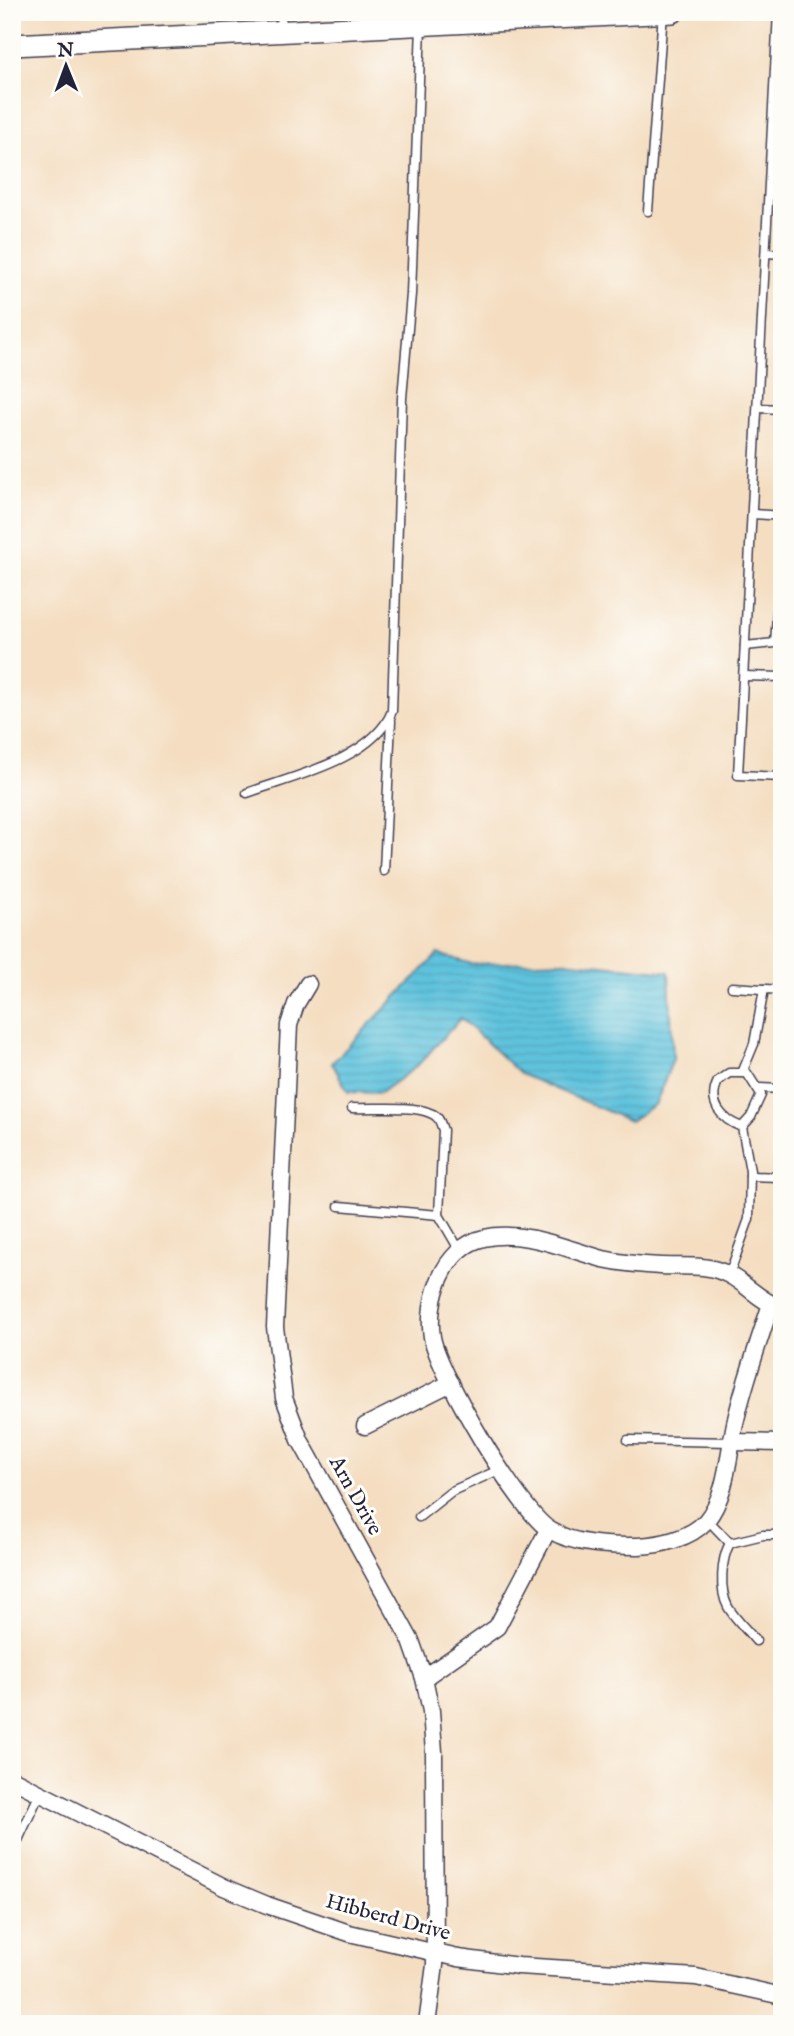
<svg xmlns="http://www.w3.org/2000/svg" width="794" height="2036" font-family="'IM FELL English',serif">
  <style>
    .water { fill: url(#water-rules); stroke: #40728c; stroke-width: 2 }
    .lines { fill: none; stroke-linecap: round; stroke-linejoin: round }
    .lane-casing { stroke: #423e4f; stroke-width: 11 }
    .street-casing { stroke: #423e4f; stroke-width: 19 }
    .secondary-casing { stroke: #423e4f; stroke-width: 24 }
    .lane { stroke: #fff; stroke-width: 8 }
    .street { stroke: #fff; stroke-width: 16 }
    .secondary { stroke: #fff; stroke-width: 21 }
    .labels { text-anchor: middle; dominant-baseline: central; stroke-width: 6; stroke-linejoin: round; paint-order: stroke }
    .street-label { font-size: 21px; fill: #22223b; stroke: #fdfcf7 }
  </style>
  <defs>
    <pattern id="water-rules" width="6" height="5" patternUnits="userSpaceOnUse" patternTransform="scale(1.75)"><rect width="6" height="5" fill="#5fc3dd"/><path d="M0 2.5h6" fill="none" stroke="#52a7bf"/></pattern>
  </defs>
  <rect width="100%" height="100%" fill="#fdfcf7"/>
  <filter id="ink" filterUnits="userSpaceOnUse"><feTurbulence type="fractalNoise" baseFrequency=".0143" numOctaves="2"/><feDisplacementMap in="SourceGraphic" scale="14" xChannelSelector="R" yChannelSelector="G"/><feConvolveMatrix kernelMatrix="1 2 1 2 8 2 1 2 1" color-interpolation-filters="sRGB"/></filter>
  <filter id="wash" filterUnits="userSpaceOnUse"><feTurbulence type="fractalNoise" baseFrequency=".00686" numOctaves="4" result="noise"/><feDisplacementMap in="SourceGraphic" scale="28" xChannelSelector="R" yChannelSelector="G"/><feGaussianBlur stdDeviation="1.57" result="paint"/><feColorMatrix in="noise" values="0 0 0 0 0 0 0 0 0 0 0 0 0 0 0 0 0 1.4 0 .05"/><feComposite in="paint" operator="in"/></filter>
  <g filter="url(#wash)">
    <rect width="100%" height="100%" fill="#f4ddc0"/>
    <path class="water" d="M438 954 472 964 564 961 669 972 673 1059 656 1103 630 1121 520 1074 461 1018 417 1066 380 1093 348 1092 332 1063Z"/>
  </g>
  <g filter="url(#ink)">
    <g class="lines">
      <defs>
        <g id="lane">
          <path d="M281 12 282 31"/>
          <path d="M778 12 738 775 782 777"/>
          <path d="M648 211 663 13"/>
          <path d="M766 253 782 254"/>
          <path d="M758 408 782 409"/>
          <path d="M753 514 782 516"/>
          <path d="M745 646 775 643 778 602 782 592"/>
          <path d="M744 676 782 677"/>
          <path d="M247 793C291 777 374 759 392 711L402 398 411 294 421 26"/>
          <path d="M384 871 391 721"/>
          <path d="M732 987 782 990"/>
          <path d="M742 1073 754 1044 764 989"/>
          <path d="M759 1088 782 1089"/>
          <path d="M352 1108C373 1109 413 1105 430 1113 439 1116 440 1122 443 1130L439 1215 460 1251"/>
          <path d="M750 1176 782 1177"/>
          <path d="M339 1206 439 1215"/>
          <path d="M729 1275 749 1219 750 1171 742 1127C722 1120 707 1103 718 1081L729 1073H747L761 1095 751 1117 742 1127"/>
          <path d="M628 1440 732 1442"/>
          <path d="M419 1517 452 1491 501 1469"/>
          <path d="M707 1519 730 1543 763 1535H782"/>
          <path d="M730 1543C721 1559 719 1590 728 1607 735 1619 748 1631 756 1641"/>
          <path d="M12 1853 40 1793"/>
        </g>
        <g id="street">
          <path d="M308 984 296 1004 289 1025 275 1327 284 1398 300 1440 411 1641 424 1678 431 1711 434 1752 435 1965 427 2024"/>
          <path d="M771 1304C759 1341 746 1378 737 1415 728 1449 729 1493 706 1521 690 1539 660 1545 638 1546 610 1546 574 1545 550 1530 520 1513 438 1372 432 1337 426 1300 444 1247 484 1238 523 1229 566 1249 603 1259 621 1263 642 1265 661 1266 684 1267 707 1263 729 1275 748 1285 758 1300 782 1309"/>
          <path d="M365 1426 451 1383"/>
          <path d="M732 1442 782 1443"/>
          <path d="M424 1678 497 1627 548 1530"/>
          <path d="M12 1779 224 1887 267 1905 349 1933 458 1958 519 1966 696 1977 782 1996"/>
        </g>
        <path id="secondary" d="M12 45 673 12"/>
      </defs>
      <use href="#lane" class="lane-casing"/>
      <use href="#street" class="street-casing"/>
      <use href="#secondary" class="secondary-casing"/>
      <use href="#lane" class="lane"/>
      <use href="#street" class="street"/>
      <use href="#secondary" class="secondary"/>
    </g>
  </g>
  <g class="labels">
    <g class="street-label">
      <text transform="translate(355 1496) rotate(61)">Arn Drive</text>
      <text transform="translate(388 1918) rotate(15)">Hibberd Drive</text>
    </g>
  </g>
  <rect width="794" height="2036" fill="none" stroke="#fdfcf7" stroke-width="42"/>
  <g transform="translate(66 66) rotate(359)" stroke="#fdfcf7" stroke-width="5" paint-order="stroke">
  <path d="M0-5L12 26L0 18L-12 26Z" fill="#22223b"/>
  <text y="-10" font-size="19" font-weight="bold" text-anchor="middle" fill="#22223b">N</text>
  </g>
</svg>
